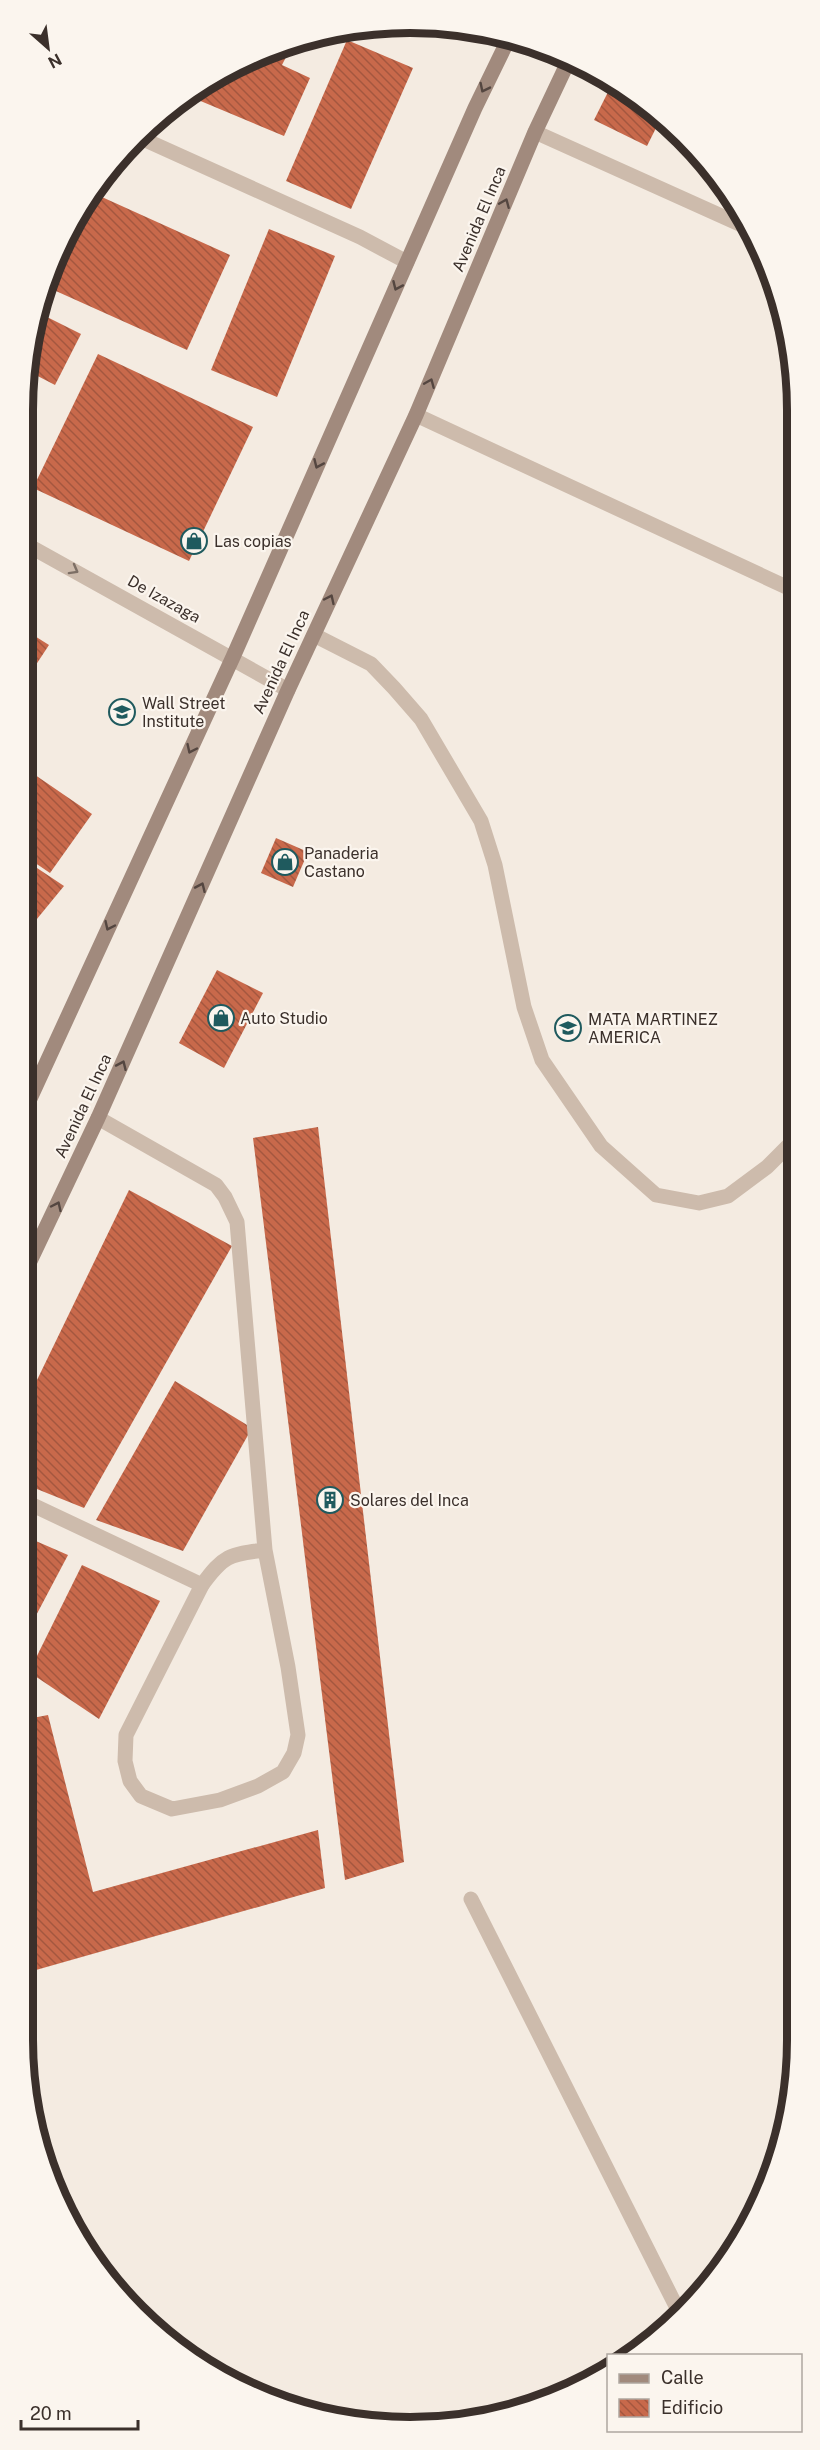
<svg xmlns="http://www.w3.org/2000/svg" width="820" height="2450" font-family="'Public Sans',sans-serif">
  <style>
    .building { fill: url(#building-back-hatch) }
    .lines { fill: none; stroke-linecap: round; stroke-linejoin: round }
    .service { stroke: #cdbbac; stroke-width: 15 }
    .minor { stroke: #cdbbac; stroke-width: 15 }
    .secondary { stroke: #a18a7d; stroke-width: 15 }
    .oneway { stroke: #544640 }
    .oneway2 { stroke: #7d6f65 }
    .labels { text-anchor: middle; dominant-baseline: central; stroke-width: 4.5; stroke-linejoin: round; paint-order: stroke }
    .street-label { font-size: 16px; fill: #3b302b; stroke: #fbf5ee }
    .poi-label { font-size: 16px; fill: #3b302b; stroke: #fbf5ee; text-anchor: start }
    .rim { fill: none; stroke: #3b302b; stroke-width: 8 }
  </style>
  <defs>
    <pattern id="building-back-hatch" width="6" height="6" patternUnits="userSpaceOnUse" patternTransform="scale(1.5)"><rect width="6" height="6" fill="#c8694b"/><path d="M-1 5l2 2M0 0l6 6M5-1l2 2" fill="none" stroke="#a4573f"/></pattern>
  </defs>
  <rect width="100%" height="100%" fill="#f4ebe1"/>
  <g class="building">
    <path d="M347 40 413 68 351 209 286 181Z"/>
    <path d="M290 49 282 65 310 78 284 136 191 97 216 75Z"/>
    <path d="M613 82 660 120 647 146 594 120Z"/>
    <path d="M93 193 230 255 187 350 47 287Z"/>
    <path d="M269 229 335 256 277 397 211 370Z"/>
    <path d="M35 311 81 334 55 385 28 371Z"/>
    <path d="M98 354 253 427 189 561 33 488Z"/>
    <path d="M22 628 49 645 22 686Z"/>
    <path d="M22 766 92 814 50 873 22 854Z"/>
    <path d="M276 838 308 852 293 887 261 873Z"/>
    <path d="M22 858 64 886 32 925 22 917Z"/>
    <path d="M22 926 29 932 22 939Z"/>
    <path d="M217 970 263 993 224 1068 179 1043Z"/>
    <path d="M318 1127 404 1862 345 1880 253 1138Z"/>
    <path d="M129 1190 232 1246 84 1508 22 1483V1411Z"/>
    <path d="M175 1381 252 1428 183 1551 96 1520Z"/>
    <path d="M22 1535 68 1555 22 1642Z"/>
    <path d="M82 1565 160 1601 99 1719 29 1672Z"/>
    <path d="M48 1715 93 1892 318 1830 325 1888 36 1970 22 1922V1720Z"/>
  </g>
  <g class="lines">
    <g class="service">
      <path d="M535 132 746 227"/>
      <path d="M143 139 360 237 407 262"/>
      <path d="M416 415 795 591"/>
      <path d="M98 1118 216 1185 225 1197 237 1222 265 1550 288 1667 298 1735 294 1753 283 1772 258 1786 220 1800 172 1809 141 1796 130 1781 125 1761 126 1735 202 1585C223 1556 229 1554 265 1550"/>
      <path d="M22 1500 202 1585"/>
      <path d="M471 1899 678 2310"/>
    </g>
    <g class="minor">
      <path d="M22 542 288 690"/>
      <path d="M314 635 371 664 394 688 421 719 481 821 495 865 524 1007 542 1060 601 1146 656 1195 699 1203 728 1196 767 1167 796 1138"/>
    </g>
    <g class="secondary">
      <path d="M22 1116 233 657 475 108 510 36"/>
      <path d="M22 1278 98 1118 288 690 416 415 535 132 569 60"/>
    </g>
  </g>
  <defs><path id="oneway-chevron" d="M-2-3.5L2.5 0L-2 3.5" fill="none" stroke-width="1.6" stroke-linecap="round" stroke-linejoin="round" transform="scale(1.5)"/></defs>
  <g class="oneway">
    <use href="#oneway-chevron" transform="translate(484 88) rotate(116)"/>
    <use href="#oneway-chevron" transform="translate(505 203) rotate(-67)"/>
    <use href="#oneway-chevron" transform="translate(397 286) rotate(114)"/>
    <use href="#oneway-chevron" transform="translate(430 383) rotate(-67)"/>
    <use href="#oneway-chevron" transform="translate(318 464) rotate(114)"/>
    <use href="#oneway-chevron" transform="translate(330 599) rotate(-65)"/>
    <use href="#oneway-chevron" transform="translate(191 749) rotate(115)"/>
    <use href="#oneway-chevron" transform="translate(201 887) rotate(-66)"/>
    <use href="#oneway-chevron" transform="translate(109 926) rotate(115)"/>
    <use href="#oneway-chevron" transform="translate(122 1065) rotate(-66)"/>
    <use href="#oneway-chevron" transform="translate(57 1206) rotate(-65)"/>
  </g>
  <use class="oneway2" href="#oneway-chevron" transform="translate(74 570) rotate(29)"/>
  <defs>
    <symbol id="shop-ring" viewBox="-11 -11 22 22"><circle r="9.5" fill="#fbf5ee" stroke="#1f5a5e" stroke-width="1.5"/><path d="M-5-2.5h2.3a2.7 3.5 0 0 1 5.4 0H5L5.5 6h-11ZM-1.5-2.5h3a1.5 2.3 0 0 0-3 0Z" fill="#1f5a5e"/></symbol>
    <symbol id="school-ring" viewBox="-11 -11 22 22"><circle r="9.5" fill="#fbf5ee" stroke="#1f5a5e" stroke-width="1.5"/><path d="M0-5L7-2L0 1L-7-2ZM-4 1L0 2.5L4 1V4Q0 6-4 4Z" fill="#1f5a5e"/></symbol>
    <symbol id="building-ring" viewBox="-11 -11 22 22"><circle r="9.5" fill="#fbf5ee" stroke="#1f5a5e" stroke-width="1.5"/><path d="M-4-6H4V6H1V3H-1V6H-4ZM-2.5-4.3h1.7v1.8h-1.7ZM.8-4.3h1.7v1.8H.8ZM-2.5-1h1.7V.8h-1.7ZM.8-1h1.7V.8H.8Z" fill="#1f5a5e"/></symbol>
  </defs>
  <g fill-rule="evenodd">
    <use href="#shop-ring" x="179" y="526" width="30" height="30"/>
    <use href="#school-ring" x="107" y="697" width="30" height="30"/>
    <use href="#shop-ring" x="270" y="847" width="30" height="30"/>
    <use href="#shop-ring" x="206" y="1003" width="30" height="30"/>
    <use href="#school-ring" x="553" y="1013" width="30" height="30"/>
    <use href="#building-ring" x="315" y="1485" width="30" height="30"/>
  </g>
  <g class="labels">
    <g class="street-label">
      <text transform="translate(479 219) rotate(-67)">Avenida El Inca</text>
      <text transform="translate(164 599) rotate(29)">De Izazaga</text>
      <text transform="translate(281 662) rotate(-65)">Avenida El Inca</text>
      <text transform="translate(83 1106) rotate(-65)">Avenida El Inca</text>
    </g>
    <g class="poi-label">
      <text x="214" y="541">Las copias</text>
      <text x="142" y="703">Wall Street<tspan x="142" dy="18">Institute</tspan></text>
      <text x="304" y="853">Panaderia<tspan x="304" dy="18">Castano</tspan></text>
      <text x="240" y="1018">Auto Studio</text>
      <text x="588" y="1019">MATA MARTINEZ<tspan x="588" dy="18">AMERICA</tspan></text>
      <text x="350" y="1500">Solares del Inca</text>
    </g>
  </g>
  <path d="M0 0H820V2450H0ZM410 33H410A377 377 0 0 1 787 410V2040A377 377 0 0 1 410 2417H410A377 377 0 0 1 33 2040V410A377 377 0 0 1 410 33Z" fill="#fbf5ee" fill-rule="evenodd"/>
  <path class="rim" d="M410 33H410A377 377 0 0 1 787 410V2040A377 377 0 0 1 410 2417H410A377 377 0 0 1 33 2040V410A377 377 0 0 1 410 33Z"/>
  <rect x="607" y="2354" width="195" height="78" fill="#fbf5ee" stroke="#aea6a0" stroke-width="1.5"/>
  <rect x="619" y="2374" width="30" height="9" fill="#a18a7d" stroke="#aea6a0" stroke-width="1.5"/>
  <text x="661" y="2384" font-size="18" fill="#3b302b">Calle</text>
  <rect x="619" y="2399" width="30" height="18" fill="url(#building-back-hatch)" stroke="#aea6a0" stroke-width="1.5"/>
  <text x="661" y="2414" font-size="18" fill="#3b302b">Edificio</text>
  <g transform="translate(48 48) rotate(152)" stroke="#fbf5ee" stroke-width="4.5" paint-order="stroke">
  <path d="M0-4.5L10 22L0 15L-10 22Z" fill="#3b302b"/>
  <text y="-9" font-size="16" font-weight="bold" text-anchor="middle" fill="#3b302b">N</text>
  </g>
  <path d="M21 2420v9h117v-9" fill="none" stroke="#3b302b" stroke-width="3"/>
  <text x="30" y="2420" font-size="18" fill="#3b302b" stroke="#fbf5ee" stroke-width="4.5" paint-order="stroke">20 m</text>
</svg>
